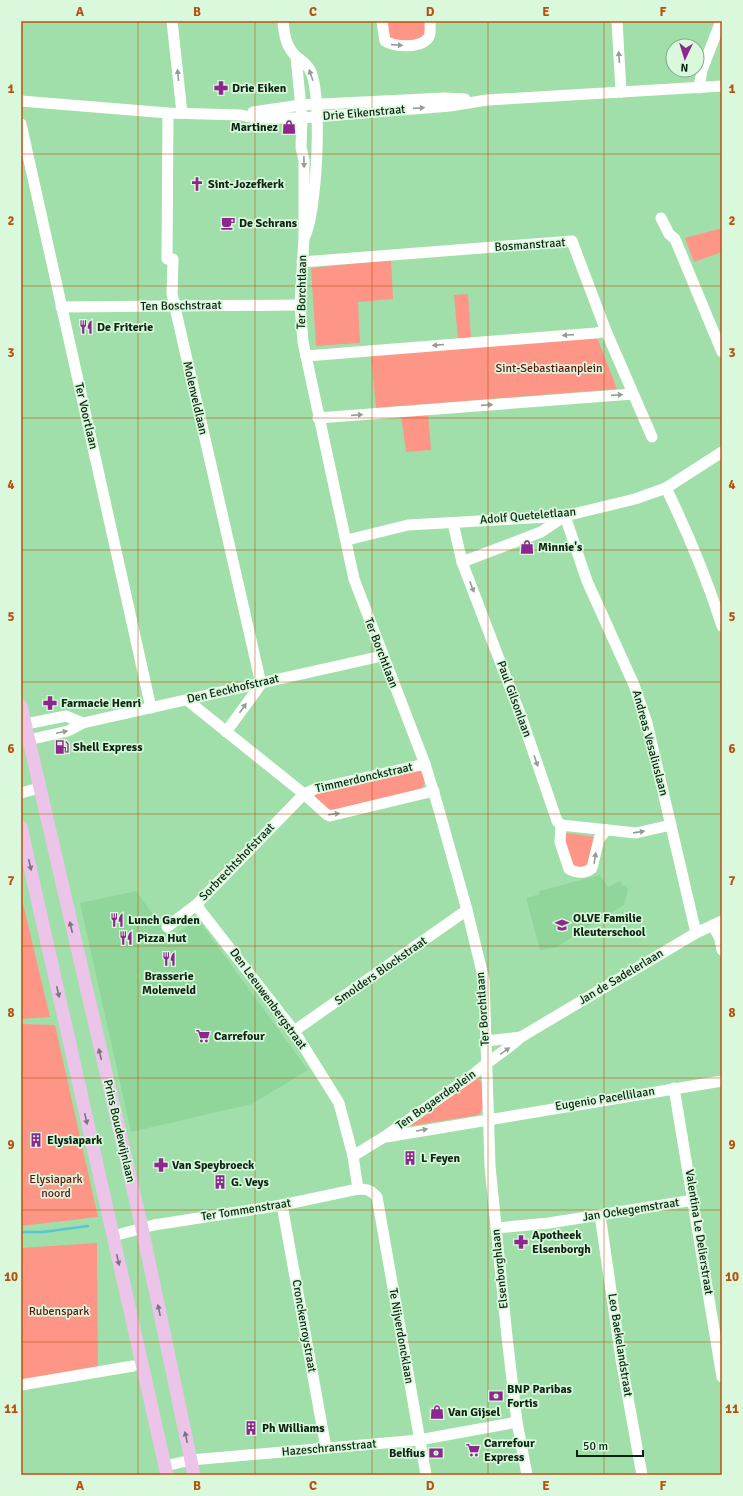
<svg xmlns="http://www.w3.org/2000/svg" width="743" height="1496" font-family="Signika,sans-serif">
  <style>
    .built { fill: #90d69b }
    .green { fill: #fe9687 }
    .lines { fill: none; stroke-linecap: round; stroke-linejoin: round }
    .stream { stroke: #59c5d5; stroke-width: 2.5 }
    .minor { stroke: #fff; stroke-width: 11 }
    .major { stroke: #ecc4ea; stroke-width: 13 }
    .oneway { fill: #929d94 }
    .oneway2 { fill: #7c747e }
    .grid { fill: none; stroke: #bc4f0d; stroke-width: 1; stroke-opacity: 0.55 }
    .labels { text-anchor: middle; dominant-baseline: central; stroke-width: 3.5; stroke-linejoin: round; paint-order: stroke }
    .poi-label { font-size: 12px; font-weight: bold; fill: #0c2511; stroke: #d9f8dc; text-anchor: start }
    .street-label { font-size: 12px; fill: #0c2511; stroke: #d9f8dc }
    .park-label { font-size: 12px; fill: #67120d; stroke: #d9f8dc }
    .neatline { fill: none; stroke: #bc4f0d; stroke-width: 1.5 }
    .grid-label { font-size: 13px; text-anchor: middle; font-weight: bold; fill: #bc4f0d }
  </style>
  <rect width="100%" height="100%" fill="#a1dfaa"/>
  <g class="built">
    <path d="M600 875 608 887 620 881 623 886 625 885 628 890 624 905 555 948 540 950 526 898 540 894 539 891Z"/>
    <path d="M136 891 171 939 197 918 308 1070 252 1104 131 1132 80 903Z"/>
  </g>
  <g class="green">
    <path d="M385 21H427L426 33C416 43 402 42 390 38Z"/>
    <path d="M722 228V252L694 262 685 238Z"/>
    <path d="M391 260 393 299 358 302 360 343 316 346 311 268Z"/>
    <path d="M468 294 471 338 458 340 454 295Z"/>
    <path d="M597 337 617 389 376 408 371 355Z"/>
    <path d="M428 413 431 450 406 452 401 415Z"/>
    <path d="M418 769 423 774 425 781 422 789 329 811 315 799V794Z"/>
    <path d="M566 833 596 837 590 864C581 868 577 868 569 863L564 834Z"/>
    <path d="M21 895 50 1017 21 1019Z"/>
    <path d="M21 1024 55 1025 98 1217 21 1226Z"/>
    <path d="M476 1078 482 1082C482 1092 487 1109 478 1115L410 1126Z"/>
    <path d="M97 1243 98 1373 21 1389V1248Z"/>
  </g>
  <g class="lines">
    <path class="stream" d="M21 1232H43L88 1226"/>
    <g class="minor">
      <path d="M172 21 182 113"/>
      <path d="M283 21C284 34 286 48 297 57 302 61 307 64 310 70 323 94 317 212 305 236"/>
      <path d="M382 21 385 41C395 47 421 49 429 37 431 32 430 26 430 21"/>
      <path d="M617 21 621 92"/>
      <path d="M296 57 302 118 301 147 304 160V238L300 305 303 342 354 579 425 764 437 803 467 910 484 980 490 1166 507 1337 517 1422 527 1475"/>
      <path d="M699 88 702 70 721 21"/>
      <path d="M21 101 168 113 241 115 254 118H302L450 106 487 100 722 86"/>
      <path d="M253 112 301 105 445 98 465 99"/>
      <path d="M168 113 167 259H173L172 294 261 684 226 732"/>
      <path d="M21 124 151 708"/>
      <path d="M661 218 669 234 675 239 722 352"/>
      <path d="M302 262 572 241 606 331 652 437"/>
      <path d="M61 307 300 305"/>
      <path d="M306 356 596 333 606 331"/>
      <path d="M318 418 633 394"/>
      <path d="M666 488C688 533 707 579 722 626"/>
      <path d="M453 523 462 562 522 719 557 821 561 825 560 842 569 869C576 873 585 874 592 868L599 839 606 830"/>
      <path d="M347 540 408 525 565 516 635 499 666 488 722 452"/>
      <path d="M462 562 541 532 565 516 587 581 634 685 647 723 696 933"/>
      <path d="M187 700 304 794 326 814 330 816 434 791"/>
      <path d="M21 725 66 716 83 723"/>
      <path d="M28 740 68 731 83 723 382 656"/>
      <path d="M21 793 39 788"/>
      <path d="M561 825 636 833 671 825"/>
      <path d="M196 905 294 1031 339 1103 353 1156 358 1189"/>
      <path d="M713 925 720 939 722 950"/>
      <path d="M167 927 196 905 304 794 315 789 425 764"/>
      <path d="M294 1031 467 910"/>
      <path d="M486 1041 521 1037"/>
      <path d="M674 1088 722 1377"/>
      <path d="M386 1137 722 1081"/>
      <path d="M353 1156 384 1137 474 1074C489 1060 506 1051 521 1037L696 933 722 921"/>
      <path d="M282 1205 326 1448"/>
      <path d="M600 1215 621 1359 642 1475"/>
      <path d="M496 1228 549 1223 694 1200"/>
      <path d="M113 1236 154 1225 282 1205 358 1189C367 1189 371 1190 377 1197L426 1475"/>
      <path d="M21 1385 133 1366"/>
      <path d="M165 1466 191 1460 419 1440 517 1422"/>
    </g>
    <g class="major">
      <path d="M21 706 142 1228 194 1475"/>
      <path d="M21 827 167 1475"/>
    </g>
  </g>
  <defs><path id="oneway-solid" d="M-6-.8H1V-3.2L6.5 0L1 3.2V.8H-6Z"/></defs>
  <g class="oneway">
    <use href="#oneway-solid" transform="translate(397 45) rotate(4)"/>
    <use href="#oneway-solid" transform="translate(619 57) rotate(-94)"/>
    <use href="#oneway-solid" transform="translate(178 75) rotate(-96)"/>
    <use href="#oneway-solid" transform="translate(311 75) rotate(-109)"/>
    <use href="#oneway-solid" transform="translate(419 108) rotate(-4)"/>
    <use href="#oneway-solid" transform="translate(304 162) rotate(89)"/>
    <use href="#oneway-solid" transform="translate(568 335) rotate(176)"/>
    <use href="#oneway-solid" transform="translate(438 345) rotate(175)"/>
    <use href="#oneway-solid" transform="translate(617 395) rotate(-4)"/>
    <use href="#oneway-solid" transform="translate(487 405) rotate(-4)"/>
    <use href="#oneway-solid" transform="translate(357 415) rotate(-4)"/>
    <use href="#oneway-solid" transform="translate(472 587) rotate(69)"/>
    <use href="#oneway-solid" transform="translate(243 708) rotate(-55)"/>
    <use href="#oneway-solid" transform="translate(62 732) rotate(-12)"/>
    <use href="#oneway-solid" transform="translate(536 761) rotate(71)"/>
    <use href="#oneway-solid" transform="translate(334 814) rotate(-7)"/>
    <use href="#oneway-solid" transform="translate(639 832) rotate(-8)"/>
    <use href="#oneway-solid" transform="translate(595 858) rotate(-81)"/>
    <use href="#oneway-solid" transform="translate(505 1051) rotate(-35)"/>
    <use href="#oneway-solid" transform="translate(422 1130) rotate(-10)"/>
  </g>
  <g class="oneway2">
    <use href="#oneway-solid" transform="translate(30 865) rotate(77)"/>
    <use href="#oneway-solid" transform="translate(71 927) rotate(-103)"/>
    <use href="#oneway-solid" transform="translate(58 992) rotate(77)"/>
    <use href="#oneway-solid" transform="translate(100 1054) rotate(-103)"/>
    <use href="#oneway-solid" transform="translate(86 1119) rotate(77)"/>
    <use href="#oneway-solid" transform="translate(118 1260) rotate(77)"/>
    <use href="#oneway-solid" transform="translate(159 1310) rotate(-102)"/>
    <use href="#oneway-solid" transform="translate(186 1437) rotate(-102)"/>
  </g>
  <path class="grid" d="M138 21V1475M255 21V1475M372 21V1475M488 21V1475M604 21V1475M21 154H722M21 286H722M21 418H722M21 550H722M21 682H722M21 814H722M21 946H722M21 1078H722M21 1210H722M21 1342H722"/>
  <defs>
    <symbol id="pharmacy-bare" viewBox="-9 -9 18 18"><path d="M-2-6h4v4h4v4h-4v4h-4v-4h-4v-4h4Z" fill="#8e278d" stroke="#d9f8dc" stroke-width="2.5" paint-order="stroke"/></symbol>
    <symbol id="shop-bare" viewBox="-9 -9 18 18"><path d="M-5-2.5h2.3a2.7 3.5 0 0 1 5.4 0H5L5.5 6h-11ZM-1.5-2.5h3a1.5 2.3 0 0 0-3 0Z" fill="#8e278d" stroke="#d9f8dc" stroke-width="2.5" paint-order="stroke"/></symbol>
    <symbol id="church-bare" viewBox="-9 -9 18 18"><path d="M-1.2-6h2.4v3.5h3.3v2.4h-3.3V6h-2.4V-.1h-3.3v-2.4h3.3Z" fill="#8e278d" stroke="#d9f8dc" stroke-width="2.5" paint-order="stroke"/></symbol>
    <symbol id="cafe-bare" viewBox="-9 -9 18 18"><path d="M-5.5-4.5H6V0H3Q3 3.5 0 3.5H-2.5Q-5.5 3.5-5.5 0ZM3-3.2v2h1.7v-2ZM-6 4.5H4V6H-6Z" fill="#8e278d" stroke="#d9f8dc" stroke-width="2.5" paint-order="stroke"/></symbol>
    <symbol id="restaurant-bare" viewBox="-9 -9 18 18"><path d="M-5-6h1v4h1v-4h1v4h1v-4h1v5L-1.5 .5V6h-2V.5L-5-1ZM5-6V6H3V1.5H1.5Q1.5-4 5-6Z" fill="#8e278d" stroke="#d9f8dc" stroke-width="2.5" paint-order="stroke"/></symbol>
    <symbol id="fuel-bare" viewBox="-9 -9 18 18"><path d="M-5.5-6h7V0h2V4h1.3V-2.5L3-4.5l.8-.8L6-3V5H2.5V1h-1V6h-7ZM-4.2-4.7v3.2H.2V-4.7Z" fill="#8e278d" stroke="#d9f8dc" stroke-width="2.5" paint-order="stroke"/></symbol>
    <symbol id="school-bare" viewBox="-9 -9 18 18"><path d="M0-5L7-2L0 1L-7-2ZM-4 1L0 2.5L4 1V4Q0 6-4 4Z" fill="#8e278d" stroke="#d9f8dc" stroke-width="2.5" paint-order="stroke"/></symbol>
    <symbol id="supermarket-bare" viewBox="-9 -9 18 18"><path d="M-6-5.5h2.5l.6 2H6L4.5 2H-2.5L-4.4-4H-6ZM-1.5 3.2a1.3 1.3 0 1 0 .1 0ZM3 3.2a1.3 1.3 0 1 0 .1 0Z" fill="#8e278d" stroke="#d9f8dc" stroke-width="2.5" paint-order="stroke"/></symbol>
    <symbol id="building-bare" viewBox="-9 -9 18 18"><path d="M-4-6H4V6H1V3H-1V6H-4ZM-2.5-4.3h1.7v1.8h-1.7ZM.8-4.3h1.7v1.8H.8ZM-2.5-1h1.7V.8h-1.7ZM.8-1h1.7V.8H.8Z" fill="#8e278d" stroke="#d9f8dc" stroke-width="2.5" paint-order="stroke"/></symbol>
    <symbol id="bank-bare" viewBox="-9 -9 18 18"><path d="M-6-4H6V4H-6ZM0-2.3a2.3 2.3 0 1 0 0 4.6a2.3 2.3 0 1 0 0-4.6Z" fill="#8e278d" stroke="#d9f8dc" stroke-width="2.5" paint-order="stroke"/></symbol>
  </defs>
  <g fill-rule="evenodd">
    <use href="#pharmacy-bare" x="211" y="78" width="20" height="20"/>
    <use href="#shop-bare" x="279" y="117" width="20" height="20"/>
    <use href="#church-bare" x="187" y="174" width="20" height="20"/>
    <use href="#cafe-bare" x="218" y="213" width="20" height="20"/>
    <use href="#restaurant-bare" x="76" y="317" width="20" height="20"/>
    <use href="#shop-bare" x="517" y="537" width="20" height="20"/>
    <use href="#pharmacy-bare" x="40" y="693" width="20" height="20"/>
    <use href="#fuel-bare" x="52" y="737" width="20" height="20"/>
    <use href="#restaurant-bare" x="107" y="910" width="20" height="20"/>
    <use href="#school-bare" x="552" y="915" width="20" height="20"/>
    <use href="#restaurant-bare" x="116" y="928" width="20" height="20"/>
    <use href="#restaurant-bare" x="159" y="949" width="20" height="20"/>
    <use href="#supermarket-bare" x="193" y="1026" width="20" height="20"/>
    <use href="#building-bare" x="26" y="1130" width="20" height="20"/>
    <use href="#building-bare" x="400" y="1148" width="20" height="20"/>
    <use href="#pharmacy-bare" x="151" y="1155" width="20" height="20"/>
    <use href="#building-bare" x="210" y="1172" width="20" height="20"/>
    <use href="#pharmacy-bare" x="511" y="1232" width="20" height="20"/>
    <use href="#bank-bare" x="486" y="1386" width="20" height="20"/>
    <use href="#shop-bare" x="427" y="1402" width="20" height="20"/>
    <use href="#building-bare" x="241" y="1418" width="20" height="20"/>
    <use href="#supermarket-bare" x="463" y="1440" width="20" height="20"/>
    <use href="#bank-bare" x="426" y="1443" width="20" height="20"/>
  </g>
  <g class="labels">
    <g class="poi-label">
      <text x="232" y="88">Drie Eiken</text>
      <text x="278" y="127" text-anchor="end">Martinez</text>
      <text x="208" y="184">Sint-Jozefkerk</text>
      <text x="239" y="223">De Schrans</text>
      <text x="97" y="327">De Friterie</text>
      <text x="538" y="547">Minnie's</text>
      <text x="61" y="703">Farmacie Henri</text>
      <text x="73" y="747">Shell Express</text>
      <text x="573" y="918">OLVE Familie<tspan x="573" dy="14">Kleuterschool</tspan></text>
      <text x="128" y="920">Lunch Garden</text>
      <text x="137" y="938">Pizza Hut</text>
      <text x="169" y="976" text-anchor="middle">Brasserie<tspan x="169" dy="14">Molenveld</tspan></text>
      <text x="214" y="1036">Carrefour</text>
      <text x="47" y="1140">Elysiapark</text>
      <text x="421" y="1158">L Feyen</text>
      <text x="172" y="1165">Van Speybroeck</text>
      <text x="231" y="1182">G. Veys</text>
      <text x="532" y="1235">Apotheek<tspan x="532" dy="14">Elsenborgh</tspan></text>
      <text x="507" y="1389">BNP Paribas<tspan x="507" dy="14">Fortis</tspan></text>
      <text x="448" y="1412">Van Gijsel</text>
      <text x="262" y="1428">Ph Williams</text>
      <text x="484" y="1443">Carrefour<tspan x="484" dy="14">Express</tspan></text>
      <text x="425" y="1453" text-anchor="end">Belfius</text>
    </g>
    <g class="street-label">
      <text transform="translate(364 113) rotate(-5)">Drie Eikenstraat</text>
      <text transform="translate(530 245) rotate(-4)">Bosmanstraat</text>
      <text transform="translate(302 292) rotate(-89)">Ter Borchtlaan</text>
      <text transform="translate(181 306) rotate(-1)">Ten Boschstraat</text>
      <text transform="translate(195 398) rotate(77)">Molenveldlaan</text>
      <text transform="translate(86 416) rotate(77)">Ter Voortlaan</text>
      <text transform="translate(528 516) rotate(-5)">Adolf Queteletlaan</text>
      <text transform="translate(381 653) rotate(69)">Ter Borchtlaan</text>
      <text transform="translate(233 689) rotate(-13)">Den Eeckhofstraat</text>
      <text transform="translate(514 699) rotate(70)">Paul Gilsonlaan</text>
      <text transform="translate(650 743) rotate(75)">Andreas Vesaliuslaan</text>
      <text transform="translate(364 778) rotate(-13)">Timmerdonckstraat</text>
      <text transform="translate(237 862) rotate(-46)">Sorbrechtshofstraat</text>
      <text transform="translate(381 971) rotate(-35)">Smolders Blockstraat</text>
      <text transform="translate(621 977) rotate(-31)">Jan de Sadelerlaan</text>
      <text transform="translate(268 999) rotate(54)">Den Leeuwenbergstraat</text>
      <text transform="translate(483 1009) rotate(-94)">Ter Borchtlaan</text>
      <text transform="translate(605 1099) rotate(-9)">Eugenio Pacellilaan</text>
      <text transform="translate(436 1100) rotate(-35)">Ten Bogaerdeplein</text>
      <text transform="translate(119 1131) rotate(77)">Prins Boudewijnlaan</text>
      <text transform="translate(246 1210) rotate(-9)">Ter Tommenstraat</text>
      <text transform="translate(631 1210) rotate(-9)">Jan Ockegemstraat</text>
      <text transform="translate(699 1232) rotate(81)">Valentina Le Delierstraat</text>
      <text transform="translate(500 1269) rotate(-96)">Elsenborghlaan</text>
      <text transform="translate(304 1326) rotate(80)">Cronckenroystraat</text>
      <text transform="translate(401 1336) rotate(80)">Te Nijverdoncklaan</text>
      <text transform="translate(620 1345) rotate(81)">Leo Baekelandstraat</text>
      <text transform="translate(329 1448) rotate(-5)">Hazeschransstraat</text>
    </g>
    <g class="park-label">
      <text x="549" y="368">Sint-Sebastiaanplein</text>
      <text x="56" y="1179">Elysiapark<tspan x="56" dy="14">noord</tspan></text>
      <text x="59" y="1311">Rubenspark</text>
    </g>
  </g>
  <rect width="743" height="1496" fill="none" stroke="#d9f8dc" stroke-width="44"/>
  <g transform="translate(685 58) rotate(184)"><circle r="19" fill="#d9f8dc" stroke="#87a48b"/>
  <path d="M0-3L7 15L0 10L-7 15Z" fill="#8e278d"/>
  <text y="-6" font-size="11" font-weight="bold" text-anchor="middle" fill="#0c2511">N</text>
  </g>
  <path d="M577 1450v6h66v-6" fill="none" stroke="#0c2511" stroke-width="2"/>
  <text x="583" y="1450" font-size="12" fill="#0c2511" stroke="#d9f8dc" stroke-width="3" paint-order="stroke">50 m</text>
  <rect x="22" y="22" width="699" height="1452" class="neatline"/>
  <g class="grid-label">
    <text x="80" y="16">A</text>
    <text x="197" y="16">B</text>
    <text x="313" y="16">C</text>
    <text x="430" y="16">D</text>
    <text x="546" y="16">E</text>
    <text x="663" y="16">F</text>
    <text x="11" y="93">1</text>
    <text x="732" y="93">1</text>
    <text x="11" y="225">2</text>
    <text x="732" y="225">2</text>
    <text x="11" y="357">3</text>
    <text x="732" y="357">3</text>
    <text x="11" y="489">4</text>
    <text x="732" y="489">4</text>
    <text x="11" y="621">5</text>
    <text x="732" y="621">5</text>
    <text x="11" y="753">6</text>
    <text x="732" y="753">6</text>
    <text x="11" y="885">7</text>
    <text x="732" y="885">7</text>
    <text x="11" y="1017">8</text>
    <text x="732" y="1017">8</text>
    <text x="11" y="1149">9</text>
    <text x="732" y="1149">9</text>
    <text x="11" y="1281">10</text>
    <text x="732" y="1281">10</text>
    <text x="11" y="1413">11</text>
    <text x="732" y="1413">11</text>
    <text x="80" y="1490">A</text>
    <text x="197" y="1490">B</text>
    <text x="313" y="1490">C</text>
    <text x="430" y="1490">D</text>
    <text x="546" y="1490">E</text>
    <text x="663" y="1490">F</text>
  </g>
</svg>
